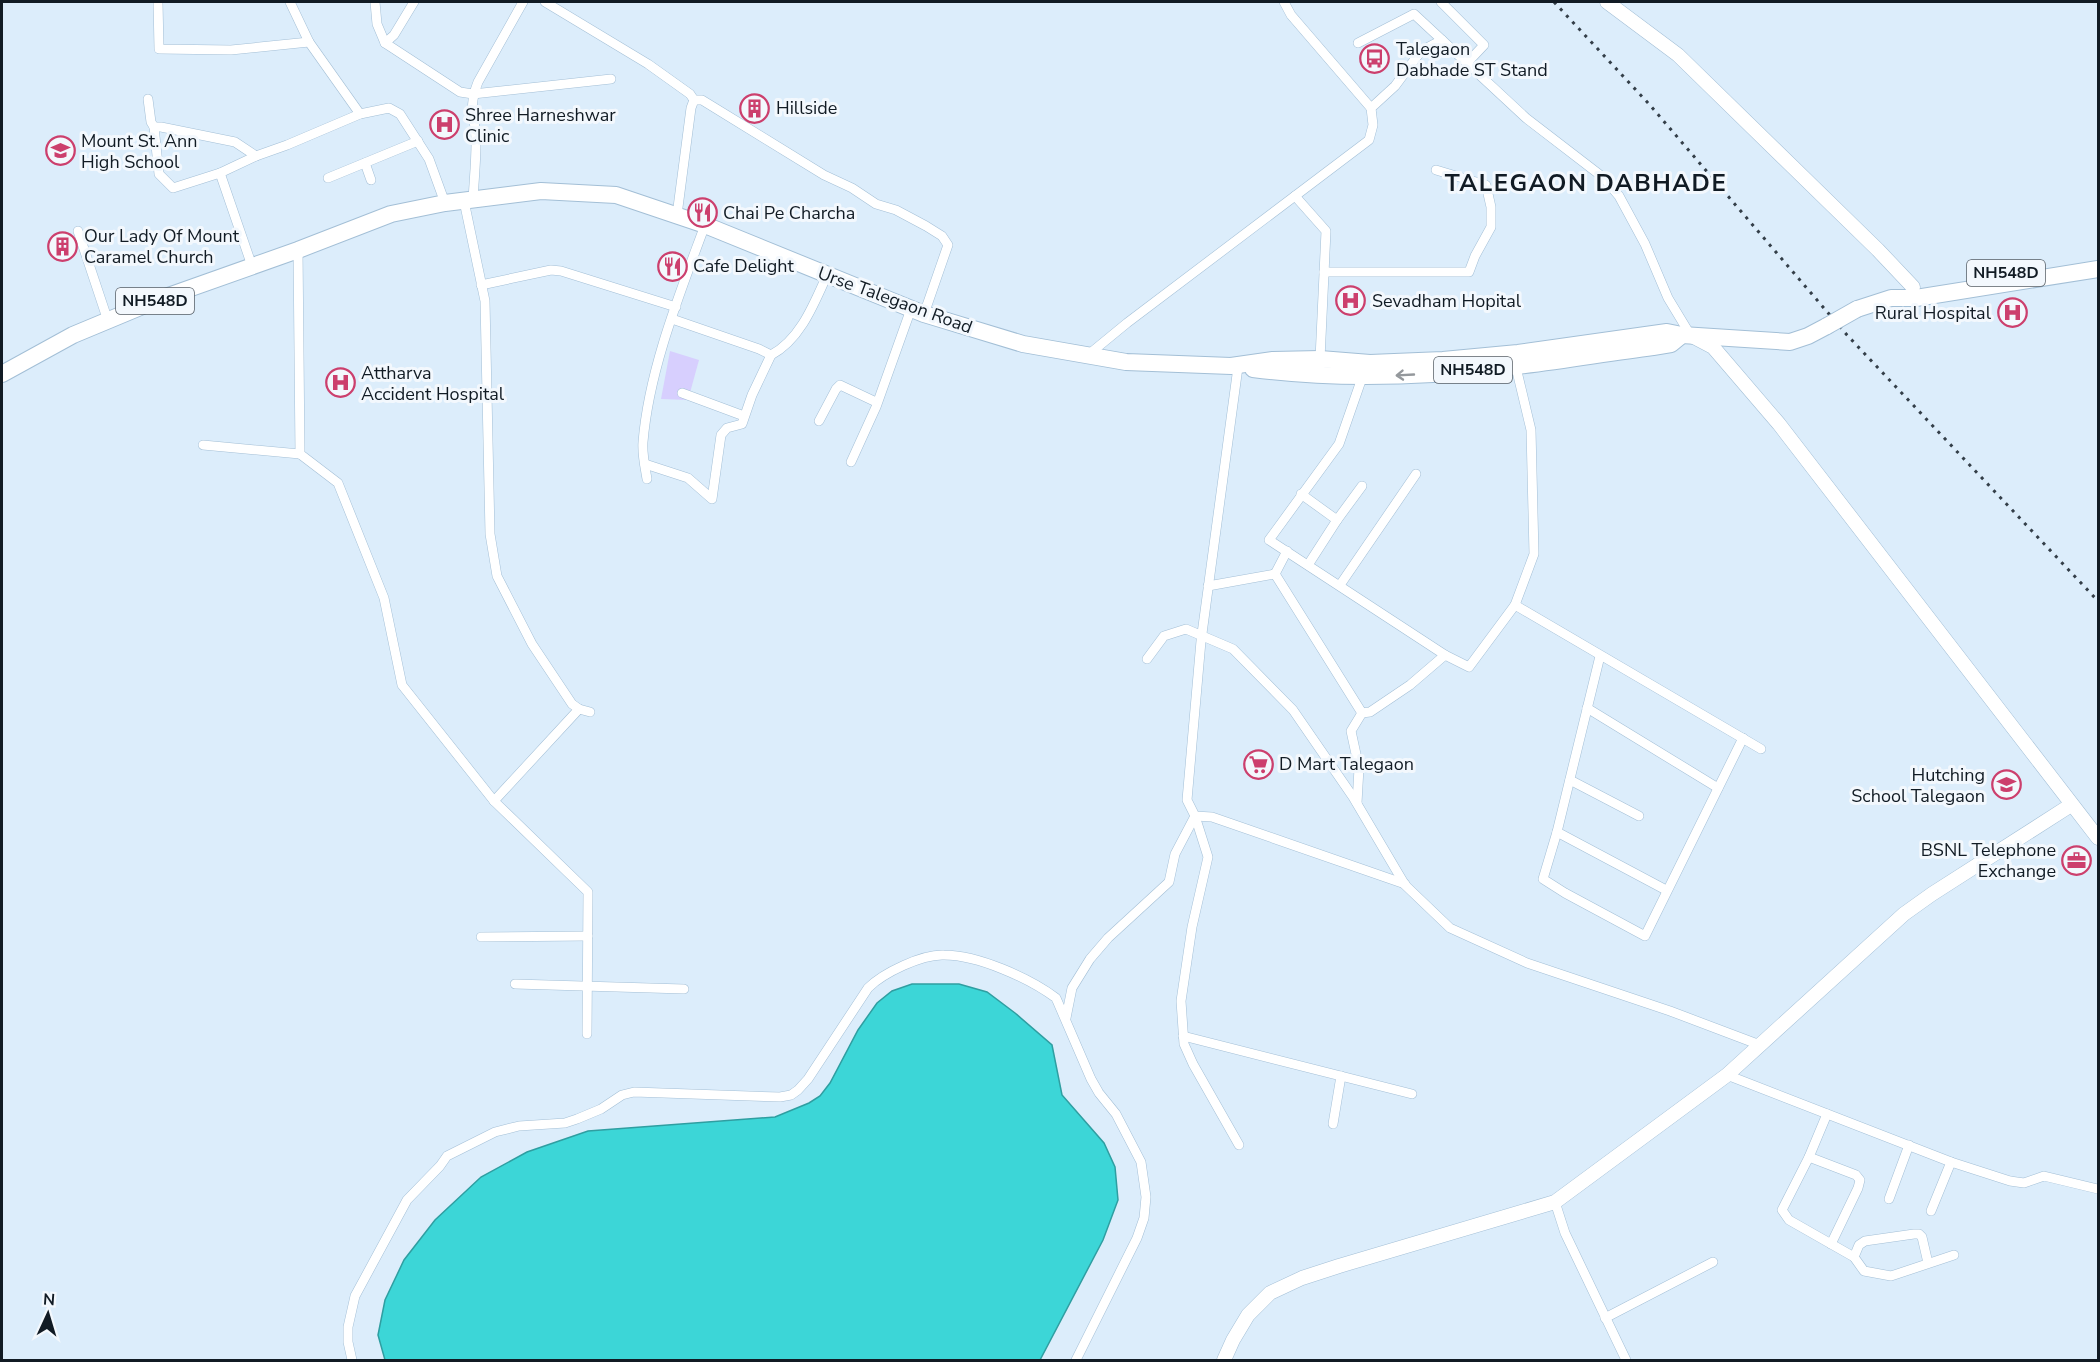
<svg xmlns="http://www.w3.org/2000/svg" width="2100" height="1362" font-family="'Nunito Sans',sans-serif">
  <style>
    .green { fill: #d7cffe }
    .water { fill: #3cd6d7; stroke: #2f9ea1; stroke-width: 1.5 }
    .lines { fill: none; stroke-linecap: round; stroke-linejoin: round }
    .street-casing { stroke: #a3bfd6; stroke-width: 10 }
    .secondary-casing { stroke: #a3bfd6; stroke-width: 15 }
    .highway-casing { stroke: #a3bfd6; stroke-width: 18 }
    .street { stroke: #fff; stroke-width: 9 }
    .secondary { stroke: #fff; stroke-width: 14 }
    .highway { stroke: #fff; stroke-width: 16 }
    .rail { stroke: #333e48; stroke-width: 3; stroke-dasharray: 3 6; stroke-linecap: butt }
    .highway-bridge-casing { stroke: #a3bfd6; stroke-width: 18; stroke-linecap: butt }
    .highway-bridge { stroke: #fff; stroke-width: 16 }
    .oneway { stroke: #94989c }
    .labels { text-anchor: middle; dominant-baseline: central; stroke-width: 6; stroke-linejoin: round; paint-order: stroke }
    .shield { fill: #f3f8fd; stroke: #555d65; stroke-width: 1.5 }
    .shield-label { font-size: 16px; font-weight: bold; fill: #111b24 }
    .poi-label { font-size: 18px; fill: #111b24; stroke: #f3f8fd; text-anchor: start }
    .street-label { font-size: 18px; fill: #111b24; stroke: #f3f8fd }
    .district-label { font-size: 24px; font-weight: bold; letter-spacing: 1.5px; fill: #111b24; stroke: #f3f8fd }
  </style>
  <rect width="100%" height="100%" fill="#dcedfb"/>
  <path class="green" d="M670 351 699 360 688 400 661 399Z"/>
  <path class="water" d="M912 984H959L987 992 1015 1013 1052 1045 1062 1095 1104 1143 1115 1167 1118 1200 1103 1240 1040 1360H385L378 1335 385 1300 404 1260 435 1220 481 1177 527 1152 588 1131 775 1117 809 1103 820 1096 830 1083 858 1030 877 1003 892 991Z"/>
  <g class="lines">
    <defs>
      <g id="street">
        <path d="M158 2 159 49 231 50 309 42"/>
        <path d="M290 2 309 42 360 114"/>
        <path d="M375 2 377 24 385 43 460 92 473 94 611 79"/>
        <path d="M545 2 648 64 690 94 694 100H702L824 175 852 188 876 204 896 210 926 226 942 236 948 245 924 314"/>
        <path d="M1284 2 1291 15 1371 108"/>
        <path d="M1441 2 1484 45 1467 63"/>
        <path d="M385 43 394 35 414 2"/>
        <path d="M1358 43 1414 14 1526 118 1604 178 1619 196 1645 244 1668 298 1691 336"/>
        <path d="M148 99 151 122 154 127 159 174 173 188 220 173 256 156 287 145 360 114 389 108 400 114 429 159 445 203"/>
        <path d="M154 127H161L235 142 256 156"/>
        <path d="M365 163 371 180"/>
        <path d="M220 173 252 266"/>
        <path d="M328 178 418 141"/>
        <path d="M1295 196 1326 231 1320 359"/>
        <path d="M473 200C474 181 476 162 476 143 476 116 467 110 478 82L523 2"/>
        <path d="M464 201 485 301 490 534 497 576 532 644 572 704 579 709 590 712"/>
        <path d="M677 215 691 108 694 100"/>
        <path d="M78 231 108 321"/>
        <path d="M298 250 300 454 338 483 384 598 402 685 494 801"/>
        <path d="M1324 272H1469L1475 256 1491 227V207L1486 185 1436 170"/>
        <path d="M481 285 551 270 561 271 676 307"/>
        <path d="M672 319 759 349 771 355C800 340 814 304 827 275"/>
        <path d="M1088 355 1127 323 1369 140 1373 125 1371 108 1395 86 1421 51 1442 40"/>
        <path d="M1238 367 1201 641 1187 800 1195 816 1212 817 1405 884"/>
        <path d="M1363 375 1339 444 1269 540 1445 655 1469 667 1515 605 1534 554 1531 430 1515 363"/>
        <path d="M682 393 744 416"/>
        <path d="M819 421 836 389 840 385 876 402"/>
        <path d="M203 445 300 454"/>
        <path d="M851 462 876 407 911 309"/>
        <path d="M645 464 688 478 712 499 721 435 727 428 742 424 752 395 771 355"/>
        <path d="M647 479C645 467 642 454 643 442 649 369 680 293 705 225"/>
        <path d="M1301 494 1337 520 1308 565"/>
        <path d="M1337 520 1362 486"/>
        <path d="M1287 551 1275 574 1362 713 1370 712 1410 685 1445 655"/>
        <path d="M1340 585 1416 474"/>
        <path d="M1208 586 1275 574"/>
        <path d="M1515 605 1761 749"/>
        <path d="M1600 656 1557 832 1543 879 1565 893 1645 936 1743 738"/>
        <path d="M1147 659 1164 636 1186 629 1233 649 1293 710 1353 797 1405 885 1450 928 1527 963 1670 1011 1760 1045"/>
        <path d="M1587 708 1718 788"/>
        <path d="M579 709 494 801 588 892 587 1034"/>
        <path d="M1570 780 1639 816"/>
        <path d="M1357 803 1359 768 1351 731 1362 713"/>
        <path d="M1195 816 1208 857 1192 927 1181 1001 1184 1044 1193 1064 1239 1145"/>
        <path d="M1557 832 1666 890"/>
        <path d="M481 937 588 936"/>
        <path d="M515 984 684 989"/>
        <path d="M1066 1018 1072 988 1090 959 1108 938 1169 882 1175 854 1195 816"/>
        <path d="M1183 1036 1412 1094"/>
        <path d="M1727 1075 1951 1162 2010 1181 2024 1183 2044 1176 2098 1189"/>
        <path d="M1827 1114 1809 1157 1782 1210 1789 1220 1854 1257 1864 1271 1891 1276 1954 1255"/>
        <path d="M1333 1124 1341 1076"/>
        <path d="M1809 1157 1856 1175 1860 1180 1858 1188 1831 1244"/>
        <path d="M1889 1199 1909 1145"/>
        <path d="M1555 1202 1565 1233 1626 1360"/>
        <path d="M1931 1211 1951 1162"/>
        <path d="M1854 1257 1859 1245 1865 1241 1914 1234H1919L1922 1237 1928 1263"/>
        <path d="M1605 1318 1713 1262"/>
        <path d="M352 1360 348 1342V1327L355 1296 407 1200 440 1166 447 1156 495 1132 519 1126 565 1123 577 1119 601 1109 622 1095 634 1092 780 1097 791 1095 798 1090 808 1079 868 988C883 973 922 954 944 955 978 955 1029 978 1056 998L1091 1079 1099 1093 1116 1114 1141 1162 1146 1197 1144 1218 1137 1238 1076 1360"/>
      </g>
      <g id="secondary">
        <path d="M1607 2 1678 55 1878 250 1913 287"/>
        <path d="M1694 337 1713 347 1779 424 2098 838"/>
        <path d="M1224 1360 1233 1340 1248 1315 1270 1293 1302 1278 1339 1266 1555 1202 1727 1075 1904 914 1932 894 2071 805"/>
      </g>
      <g id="highway">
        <path d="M1857 309 1891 298H1916L2098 269"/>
        <path d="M1253 369C1336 380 1425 377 1508 367 1557 362 1605 353 1653 347L1671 344 1682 335"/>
        <path d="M2 374 73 335 157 300 298 250 391 214 445 203 541 191 616 195 705 225 924 314 1023 344 1126 362 1231 366 1273 360 1320 359 1370 363 1443 360 1518 353 1667 332 1682 335 1790 342 1808 336 1827 326"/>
      </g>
    </defs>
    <use href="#street" class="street-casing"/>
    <use href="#secondary" class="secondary-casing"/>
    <use href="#highway" class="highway-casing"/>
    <use href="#street" class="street"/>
    <use href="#secondary" class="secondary"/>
    <use href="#highway" class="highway"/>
    <path class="rail" d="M1554 2 1649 104 1847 335 2098 601"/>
    <defs>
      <path id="highway-bridge" d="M1827 326 1857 309"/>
    </defs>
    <use href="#highway-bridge" class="highway-bridge-casing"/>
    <use href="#highway-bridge" class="highway-bridge"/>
  </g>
  <defs><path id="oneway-shaft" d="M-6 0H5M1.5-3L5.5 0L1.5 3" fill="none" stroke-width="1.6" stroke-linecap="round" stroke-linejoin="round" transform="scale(1.5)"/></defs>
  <use class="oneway" href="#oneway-shaft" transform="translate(1405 375) rotate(177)"/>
  <defs>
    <symbol id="bus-ring" viewBox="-11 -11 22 22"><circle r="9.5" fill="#f3f8fd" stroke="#cc3f6d" stroke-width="1.5"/><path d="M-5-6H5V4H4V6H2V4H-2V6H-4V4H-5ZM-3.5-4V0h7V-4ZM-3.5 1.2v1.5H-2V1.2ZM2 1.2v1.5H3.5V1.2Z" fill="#cc3f6d"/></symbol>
    <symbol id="building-ring" viewBox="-11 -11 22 22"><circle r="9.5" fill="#f3f8fd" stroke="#cc3f6d" stroke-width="1.5"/><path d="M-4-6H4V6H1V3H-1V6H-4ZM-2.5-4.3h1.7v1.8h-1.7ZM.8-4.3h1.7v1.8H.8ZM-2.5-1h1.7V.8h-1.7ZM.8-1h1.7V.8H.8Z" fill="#cc3f6d"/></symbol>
    <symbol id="hospital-ring" viewBox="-11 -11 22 22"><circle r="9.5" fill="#f3f8fd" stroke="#cc3f6d" stroke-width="1.5"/><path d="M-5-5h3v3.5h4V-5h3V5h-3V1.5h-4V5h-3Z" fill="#cc3f6d"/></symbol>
    <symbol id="school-ring" viewBox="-11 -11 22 22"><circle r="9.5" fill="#f3f8fd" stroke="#cc3f6d" stroke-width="1.5"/><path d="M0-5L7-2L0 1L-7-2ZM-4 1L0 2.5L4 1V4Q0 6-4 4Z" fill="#cc3f6d"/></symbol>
    <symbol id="restaurant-ring" viewBox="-11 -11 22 22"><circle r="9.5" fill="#f3f8fd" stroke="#cc3f6d" stroke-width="1.5"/><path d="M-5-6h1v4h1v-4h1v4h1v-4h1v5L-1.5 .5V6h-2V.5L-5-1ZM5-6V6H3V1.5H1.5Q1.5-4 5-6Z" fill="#cc3f6d"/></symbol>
    <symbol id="supermarket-ring" viewBox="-11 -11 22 22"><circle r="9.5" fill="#f3f8fd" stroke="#cc3f6d" stroke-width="1.5"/><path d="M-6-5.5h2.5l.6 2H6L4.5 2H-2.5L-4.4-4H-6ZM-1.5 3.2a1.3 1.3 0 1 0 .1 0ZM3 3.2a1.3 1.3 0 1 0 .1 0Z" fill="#cc3f6d"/></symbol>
    <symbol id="office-ring" viewBox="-11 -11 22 22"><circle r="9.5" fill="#f3f8fd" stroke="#cc3f6d" stroke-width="1.5"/><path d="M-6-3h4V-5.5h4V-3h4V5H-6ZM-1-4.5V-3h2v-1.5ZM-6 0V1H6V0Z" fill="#cc3f6d"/></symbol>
  </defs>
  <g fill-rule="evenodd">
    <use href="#bus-ring" x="1358" y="42" width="33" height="33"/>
    <use href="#building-ring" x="738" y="92" width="33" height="33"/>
    <use href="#hospital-ring" x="428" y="108" width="33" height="33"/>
    <use href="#school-ring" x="44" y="134" width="33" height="33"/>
    <use href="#restaurant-ring" x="686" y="196" width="33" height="33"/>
    <use href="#building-ring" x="46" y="230" width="33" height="33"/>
    <use href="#restaurant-ring" x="656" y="250" width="33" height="33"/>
    <use href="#hospital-ring" x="1334" y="284" width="33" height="33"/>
    <use href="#hospital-ring" x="1996" y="296" width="33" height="33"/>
    <use href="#hospital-ring" x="324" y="366" width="33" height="33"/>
    <use href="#supermarket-ring" x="1242" y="748" width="33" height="33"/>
    <use href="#school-ring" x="1990" y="768" width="33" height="33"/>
    <use href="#office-ring" x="2060" y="844" width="33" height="33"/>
  </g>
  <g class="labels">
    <g class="shield">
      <rect x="1967" y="260" width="78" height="26" rx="4.5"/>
      <rect x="116" y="288" width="78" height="26" rx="4.5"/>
      <rect x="1434" y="357" width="78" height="26" rx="4.5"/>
    </g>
    <g class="shield-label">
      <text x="2006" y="273">NH548D</text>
      <text x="155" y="301">NH548D</text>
      <text x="1473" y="370">NH548D</text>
    </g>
    <g class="poi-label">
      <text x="1396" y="49">Talegaon<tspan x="1396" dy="21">Dabhade ST Stand</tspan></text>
      <text x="776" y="108">Hillside</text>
      <text x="465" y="115">Shree Harneshwar<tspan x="465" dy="21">Clinic</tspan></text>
      <text x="81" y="141">Mount St. Ann<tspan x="81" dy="21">High School</tspan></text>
      <text x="723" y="213">Chai Pe Charcha</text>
      <text x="84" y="236">Our Lady Of Mount<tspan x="84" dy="21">Caramel Church</tspan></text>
      <text x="693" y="266">Cafe Delight</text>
      <text x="1372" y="301">Sevadham Hopital</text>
      <text x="1991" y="313" text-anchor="end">Rural Hospital</text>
      <text x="361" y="373">Attharva<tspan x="361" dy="21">Accident Hospital</tspan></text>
      <text x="1279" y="764">D Mart Talegaon</text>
      <text x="1985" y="775" text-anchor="end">Hutching<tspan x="1985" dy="21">School Talegaon</tspan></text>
      <text x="2056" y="850" text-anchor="end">BSNL Telephone<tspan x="2056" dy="21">Exchange</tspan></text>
    </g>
    <g class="street-label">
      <text transform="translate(895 300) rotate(20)">Urse Talegaon Road</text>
    </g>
    <g class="district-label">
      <text x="1586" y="183">TALEGAON DABHADE</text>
    </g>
  </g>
  <rect width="2100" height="1362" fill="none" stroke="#111b24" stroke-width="6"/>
  <g transform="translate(48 1314) rotate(4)" stroke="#f3f8fd" stroke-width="4.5" paint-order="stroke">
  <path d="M0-4.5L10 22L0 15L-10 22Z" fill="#111b24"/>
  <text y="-9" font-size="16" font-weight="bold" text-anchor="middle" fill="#111b24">N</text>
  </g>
</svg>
